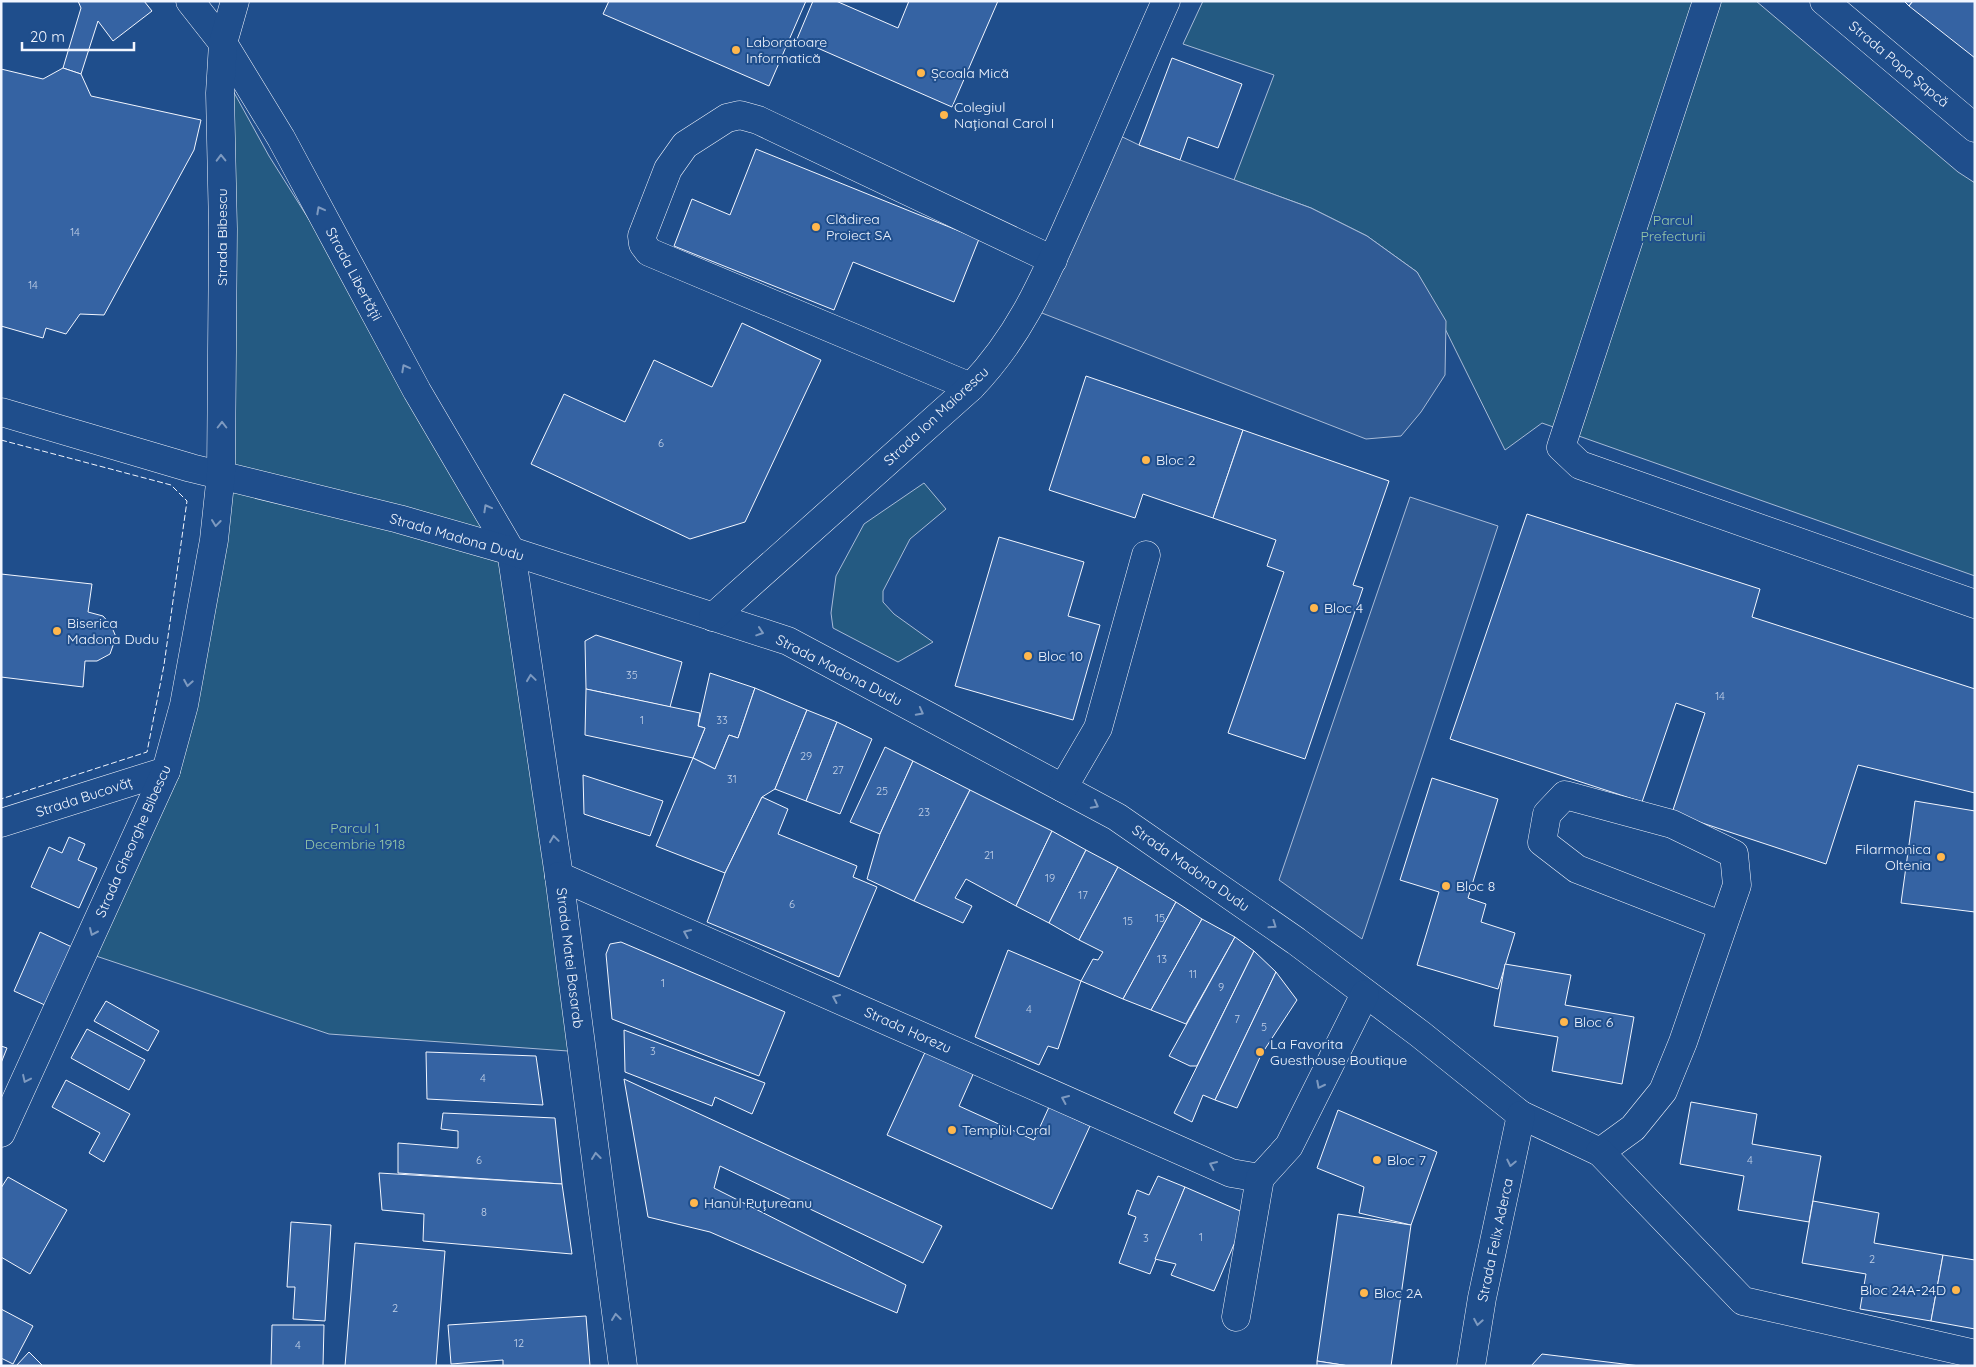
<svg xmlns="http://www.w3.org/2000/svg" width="1976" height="1367" font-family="Quicksand,sans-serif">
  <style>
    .green { fill: #245a82; stroke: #a8bbd7 }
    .parking { fill: #305b95; stroke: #a8bbd7 }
    .building { fill: #3563a3; stroke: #f2f6ff }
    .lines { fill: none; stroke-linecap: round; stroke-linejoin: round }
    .minor-casing { stroke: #f2f6ff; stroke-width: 29 }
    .minor { stroke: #1f4e8c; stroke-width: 28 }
    .fence { stroke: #f2f6ff; stroke-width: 1; stroke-dasharray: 6 2.5; stroke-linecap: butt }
    .oneway { stroke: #7e9ac0 }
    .poi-dot { fill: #ffb74d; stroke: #1f4e8c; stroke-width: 2 }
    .labels { text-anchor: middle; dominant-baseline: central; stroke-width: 4; stroke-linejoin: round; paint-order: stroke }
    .number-label { font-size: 11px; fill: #c3d1e8 }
    .poi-label { font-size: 14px; fill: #f2f6ff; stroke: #1f4e8c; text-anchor: start }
    .street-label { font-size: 14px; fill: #f2f6ff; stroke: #1f4e8c }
    .park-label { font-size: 14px; fill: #97c8a6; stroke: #1f4e8c }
  </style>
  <rect width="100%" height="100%" fill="#1f4e8c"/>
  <g class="green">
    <path d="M1203 1H1756L1958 172 1975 183V576L1542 423 1505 450 1417 272 1367 236 1311 208 1234 180 1274 75 1183 44Z"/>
    <path d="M226 78 269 156 417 391 511 551 582 1052 329 1034 84 952 170 772 217 540Z"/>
    <path d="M924 483 946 509 910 539 883 591V602L894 614 933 642 898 662 833 628 831 613 836 576 864 524Z"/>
  </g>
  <g class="parking">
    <path d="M1110 131 1139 145 1311 208 1367 236 1417 272 1446 321 1445 375 1421 412 1401 436 1366 439 1029 308Z"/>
    <path d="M1410 497 1498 526 1362 939 1279 880Z"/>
  </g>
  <g class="building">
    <path d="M78 1H144L152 11 113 41 98 21 81 74 63 68 81 8Z"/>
    <path d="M609 1H806L769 86 603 14Z"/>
    <path d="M813 1H836L898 28 909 1H998L952 107 797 39Z"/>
    <path d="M1904 1H1913L1909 6Z"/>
    <path d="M1913 1H1975V58L1909 6Z"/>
    <path d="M1172 58 1242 84 1218 148 1188 137 1180 160 1139 145Z"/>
    <path d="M63 68 81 74 91 96 201 120 194 150 104 315 80 314 66 334 46 328 43 338 1 326V69L43 79Z"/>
    <path d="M756 149 979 239 954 302 853 262 834 310 674 246 692 199 730 215Z"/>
    <path d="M742 323 821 360 745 522 690 539 531 464 564 394 625 422 654 360 712 387Z"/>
    <path d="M1086 376 1243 430 1213 518 1143 494 1135 518 1049 490Z"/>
    <path d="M1243 430 1389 481 1353 585 1363 588 1305 759 1228 733 1284 572 1267 566 1276 540 1213 518Z"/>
    <path d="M1527 514 1760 589 1752 617 1975 689V793L1858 765 1826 864 1672 813 1705 713 1676 703 1642 802 1450 739Z"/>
    <path d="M999 537 1084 562 1068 616 1100 625 1073 720 955 686Z"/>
    <path d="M1 574 92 584 88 612 103 616 111 625 116 637 110 654 97 661H85L83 687 1 677Z"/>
    <path d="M596 635 682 662 670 707 586 689 585 641Z"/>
    <path d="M710 673 755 688 738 738 729 735 715 769 693 758 705 728 698 726Z"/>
    <path d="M755 688 807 710 775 789 762 797 725 873 656 846 693 758 715 769 729 735 738 738Z"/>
    <path d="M586 689 700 713 698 726 705 728 693 758 585 735Z"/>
    <path d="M807 710 837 722 806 801 775 789Z"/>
    <path d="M837 722 872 739 840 814 806 801Z"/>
    <path d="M885 747 913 761 880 834 850 822Z"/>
    <path d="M913 761 970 790 914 901 867 879 880 834Z"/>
    <path d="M583 775 663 801 650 836 584 814Z"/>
    <path d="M1432 778 1498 799 1468 898 1486 904 1481 922 1515 933 1498 989 1417 965 1439 892 1400 880Z"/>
    <path d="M970 790 1052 831 1016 906 966 879 955 898 972 906 963 923 914 901Z"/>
    <path d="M762 797 788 809 778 834 857 866 853 877 877 887 839 977 707 922 725 873Z"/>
    <path d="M1915 801 1975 811V912L1901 903Z"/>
    <path d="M1052 831 1086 850 1049 923 1016 906Z"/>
    <path d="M69 837 85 844 78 860 97 868 79 908 31 887 49 847 62 853Z"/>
    <path d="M1086 850 1118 867 1079 940 1049 923Z"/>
    <path d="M1118 867 1176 902 1123 999 1081 981 1093 959 1098 960 1103 952 1079 940Z"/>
    <path d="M1176 902 1202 919 1151 1010 1123 999Z"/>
    <path d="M1202 919 1235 937 1186 1024 1151 1010Z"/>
    <path d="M40 932 74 948 47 1006 14 991Z"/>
    <path d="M1235 937 1254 951 1197 1066H1190L1169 1056Z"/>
    <path d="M621 942 785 1012 759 1076 612 1019 606 954 610 944Z"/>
    <path d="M1008 950 1081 981 1058 1049 1048 1046 1039 1065 975 1037Z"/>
    <path d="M1254 951 1276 972 1215 1100 1203 1095 1192 1122 1174 1113Z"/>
    <path d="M1505 964 1571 975 1565 1005 1634 1017 1622 1084 1552 1071 1558 1037 1494 1026Z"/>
    <path d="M1276 972 1297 1000 1261 1055 1237 1108 1215 1100Z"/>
    <path d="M106 1001 159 1031 148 1051 94 1021Z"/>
    <path d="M87 1029 145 1060 129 1090 71 1058Z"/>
    <path d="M624 1030 765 1083 752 1114 715 1097 712 1106 625 1072Z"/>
    <path d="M1 1046 7 1048 1 1063Z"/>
    <path d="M927 1048 975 1070 959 1106 1034 1140 1049 1107 1090 1126 1052 1209 887 1135Z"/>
    <path d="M426 1052 536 1056 543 1105 427 1099Z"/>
    <path d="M624 1079 942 1226 923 1263 720 1166 714 1188 906 1285 897 1313 710 1232 648 1217Z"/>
    <path d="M66 1080 130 1114 104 1162 89 1153 100 1133 52 1107Z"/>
    <path d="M1691 1102 1757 1114 1752 1144 1821 1156 1809 1222 1738 1210 1744 1176 1680 1164Z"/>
    <path d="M1338 1110 1437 1152 1411 1225 1359 1213 1364 1187 1317 1168Z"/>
    <path d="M443 1113 555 1118 562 1184 398 1173V1143L458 1148V1131L441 1129Z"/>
    <path d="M379 1173 562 1184 572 1254 423 1241 424 1214 382 1210Z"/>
    <path d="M1158 1176 1185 1187 1150 1274 1119 1263 1136 1217 1128 1214 1137 1190 1149 1195Z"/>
    <path d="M8 1177 67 1210 30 1274 1 1257V1188Z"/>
    <path d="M1185 1187 1247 1214 1214 1291 1171 1275 1176 1264 1155 1259Z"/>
    <path d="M1813 1201 1879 1213 1874 1243 1943 1255 1931 1321 1860 1309 1866 1274 1802 1263Z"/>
    <path d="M1338 1214 1411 1225 1391 1366H1349L1317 1361Z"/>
    <path d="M291 1222 331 1225 325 1321 293 1319 295 1287H287Z"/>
    <path d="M355 1243 445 1251 436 1366H345Z"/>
    <path d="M1943 1255 1975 1260V1329L1931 1321Z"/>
    <path d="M1 1309 33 1326 13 1364 1 1358Z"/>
    <path d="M586 1316 590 1366H503V1360L451 1364 448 1325Z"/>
    <path d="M272 1325H324L323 1366H271Z"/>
    <path d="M29 1352 43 1366H16Z"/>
    <path d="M1542 1354 1640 1366H1531Z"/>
    <path d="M1317 1361 1349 1366H1317Z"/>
  </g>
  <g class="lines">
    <defs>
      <g id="minor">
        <path d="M190 1 223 43 281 138 417 391 511 551 559 876 623 1366"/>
        <path d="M1707 1 1561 447 1580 465 1975 604"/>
        <path d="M1824 1 1975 128"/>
        <path d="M971 387 649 252 643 244 642 236 668 169 685 145 727 118 740 115 758 120 1053 260"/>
        <path d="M1 412 191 468 399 519 511 551 788 641 1117 817 1296 941 1420 1034 1521 1115 1600 1152 1633 1128 1663 1091 1683 1042 1737 885 1734 854 1672 824 1565 795 1547 814 1542 842 1577 869 1723 926"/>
        <path d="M713 617 971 387C1021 335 1044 279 1073 214 1105 144 1134 72 1166 1"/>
        <path d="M1063 788 1098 728 1146 555"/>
        <path d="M1 823 166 771"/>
        <path d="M559 876 1231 1173 1260 1178"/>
        <path d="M1 1133 166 771 184 705 214 540 221 474 223 229 220 93 223 43 235 1"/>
        <path d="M1600 1152 1743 1301 1975 1354"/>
        <path d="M1236 1317 1260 1178 1289 1146 1365 994"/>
        <path d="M1471 1366 1482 1298 1521 1115"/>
      </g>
    </defs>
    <use href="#minor" class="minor-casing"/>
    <use href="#minor" class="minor"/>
    <path class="fence" d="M1 440 171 485 187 501 164 665 147 752 1 799"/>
  </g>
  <defs><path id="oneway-chevron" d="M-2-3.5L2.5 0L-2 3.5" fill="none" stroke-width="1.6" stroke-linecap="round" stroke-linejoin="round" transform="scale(1.25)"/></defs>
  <g class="oneway">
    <use href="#oneway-chevron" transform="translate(221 158) rotate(-91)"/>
    <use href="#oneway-chevron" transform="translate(320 210) rotate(-118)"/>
    <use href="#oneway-chevron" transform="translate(405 368) rotate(-118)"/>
    <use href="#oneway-chevron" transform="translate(222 425) rotate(-90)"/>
    <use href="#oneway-chevron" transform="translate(487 508) rotate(-119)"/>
    <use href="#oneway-chevron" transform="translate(216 523) rotate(97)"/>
    <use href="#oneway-chevron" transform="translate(760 632) rotate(18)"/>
    <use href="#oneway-chevron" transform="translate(531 678) rotate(-98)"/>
    <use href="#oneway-chevron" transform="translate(188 683) rotate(100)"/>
    <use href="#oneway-chevron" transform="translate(920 712) rotate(28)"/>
    <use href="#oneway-chevron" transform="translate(1095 805) rotate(28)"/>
    <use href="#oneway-chevron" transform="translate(554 839) rotate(-98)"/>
    <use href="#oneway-chevron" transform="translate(1273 925) rotate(35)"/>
    <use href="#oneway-chevron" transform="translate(93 932) rotate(114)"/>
    <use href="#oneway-chevron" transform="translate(687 933) rotate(-156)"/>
    <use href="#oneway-chevron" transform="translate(836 998) rotate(-156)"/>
    <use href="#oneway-chevron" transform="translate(26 1079) rotate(115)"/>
    <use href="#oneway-chevron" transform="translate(1320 1085) rotate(117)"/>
    <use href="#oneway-chevron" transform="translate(1065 1099) rotate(-156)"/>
    <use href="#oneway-chevron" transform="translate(596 1156) rotate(-97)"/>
    <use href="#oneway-chevron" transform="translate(1511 1163) rotate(102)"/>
    <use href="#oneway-chevron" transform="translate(1213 1165) rotate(-156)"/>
    <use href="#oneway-chevron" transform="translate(616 1317) rotate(-97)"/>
    <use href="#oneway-chevron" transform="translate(1478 1322) rotate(100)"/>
  </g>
  <g class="poi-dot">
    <circle cx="736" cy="50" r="5"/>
    <circle cx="921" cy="73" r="5"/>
    <circle cx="944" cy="115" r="5"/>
    <circle cx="816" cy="227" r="5"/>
    <circle cx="1146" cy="460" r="5"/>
    <circle cx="1314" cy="608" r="5"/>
    <circle cx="57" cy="631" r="5"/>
    <circle cx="1028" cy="656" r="5"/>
    <circle cx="1941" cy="857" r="5"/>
    <circle cx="1446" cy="886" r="5"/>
    <circle cx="1564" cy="1022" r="5"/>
    <circle cx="1260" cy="1052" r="5"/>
    <circle cx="952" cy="1130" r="5"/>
    <circle cx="1377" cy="1160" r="5"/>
    <circle cx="694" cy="1203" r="5"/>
    <circle cx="1956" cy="1290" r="5"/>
    <circle cx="1364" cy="1293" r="5"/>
  </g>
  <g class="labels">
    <g class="number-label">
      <text x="75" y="232">14</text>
      <text x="33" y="285">14</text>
      <text x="661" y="443">6</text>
      <text x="632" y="675">35</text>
      <text x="1720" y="696">14</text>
      <text x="642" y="720">1</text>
      <text x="722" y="720">33</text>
      <text x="806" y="756">29</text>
      <text x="838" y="770">27</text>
      <text x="732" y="779">31</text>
      <text x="882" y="791">25</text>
      <text x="924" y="812">23</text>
      <text x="989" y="855">21</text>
      <text x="1050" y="878">19</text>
      <text x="1083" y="895">17</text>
      <text x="792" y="904">6</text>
      <text x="1160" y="918">15</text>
      <text x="1128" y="921">15</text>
      <text x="1162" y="959">13</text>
      <text x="1193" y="974">11</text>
      <text x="663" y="983">1</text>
      <text x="1221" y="987">9</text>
      <text x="1029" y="1009">4</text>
      <text x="1237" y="1019">7</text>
      <text x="1264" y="1027">5</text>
      <text x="653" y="1051">3</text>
      <text x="483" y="1078">4</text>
      <text x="479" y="1160">6</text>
      <text x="1750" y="1160">4</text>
      <text x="484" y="1212">8</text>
      <text x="1201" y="1237">1</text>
      <text x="1146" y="1238">3</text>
      <text x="1872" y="1259">2</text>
      <text x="395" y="1308">2</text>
      <text x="519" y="1343">12</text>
      <text x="298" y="1345">4</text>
    </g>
    <g class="poi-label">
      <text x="746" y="42">Laboratoare<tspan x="746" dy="16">Informatică</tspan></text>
      <text x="931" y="73">Școala Mică</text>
      <text x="954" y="107">Colegiul<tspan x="954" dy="16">Național Carol I</tspan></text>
      <text x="826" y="219">Clădirea<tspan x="826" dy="16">Proiect SA</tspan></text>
      <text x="1156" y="460">Bloc 2</text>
      <text x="1324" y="608">Bloc 4</text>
      <text x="67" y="623">Biserica<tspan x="67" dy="16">Madona Dudu</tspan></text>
      <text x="1038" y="656">Bloc 10</text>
      <text x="1931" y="849" text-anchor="end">Filarmonica<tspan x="1931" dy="16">Oltenia</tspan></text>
      <text x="1456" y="886">Bloc 8</text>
      <text x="1574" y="1022">Bloc 6</text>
      <text x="1270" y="1044">La Favorita<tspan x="1270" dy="16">Guesthouse Boutique</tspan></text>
      <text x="962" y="1130">Templul Coral</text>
      <text x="1387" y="1160">Bloc 7</text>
      <text x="704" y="1203">Hanul Puțureanu</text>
      <text x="1946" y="1290" text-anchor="end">Bloc 24A-24D</text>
      <text x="1374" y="1293">Bloc 2A</text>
    </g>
    <g class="street-label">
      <text transform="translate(1899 64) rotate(40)">Strada Popa Șapcă</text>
      <text transform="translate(222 237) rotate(-90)">Strada Bibescu</text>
      <text transform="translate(354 274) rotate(62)">Strada Libertății</text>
      <text transform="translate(936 416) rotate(-43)">Strada Ion Maiorescu</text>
      <text transform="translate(457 537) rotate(16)">Strada Madona Dudu</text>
      <text transform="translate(839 670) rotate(27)">Strada Madona Dudu</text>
      <text transform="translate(84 797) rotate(-18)">Strada Bucovăț</text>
      <text transform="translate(133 841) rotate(-66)">Strada Gheorghe Bibescu</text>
      <text transform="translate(1191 868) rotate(35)">Strada Madona Dudu</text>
      <text transform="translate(570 958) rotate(83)">Strada Matei Basarab</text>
      <text transform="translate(908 1030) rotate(24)">Strada Horezu</text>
      <text transform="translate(1495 1240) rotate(-78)">Strada Felix Aderca</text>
    </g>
    <g class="park-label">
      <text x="1673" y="220">Parcul<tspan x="1673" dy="16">Prefecturii</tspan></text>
      <text x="355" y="828">Parcul 1<tspan x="355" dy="16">Decembrie 1918</tspan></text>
    </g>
  </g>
  <rect width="1976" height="1367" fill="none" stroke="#f2f6ff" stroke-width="5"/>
  <path d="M22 42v8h112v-8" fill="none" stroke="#f2f6ff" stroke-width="2.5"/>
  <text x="30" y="42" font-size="15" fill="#f2f6ff" stroke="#1f4e8c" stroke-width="4" paint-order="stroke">20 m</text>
</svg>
